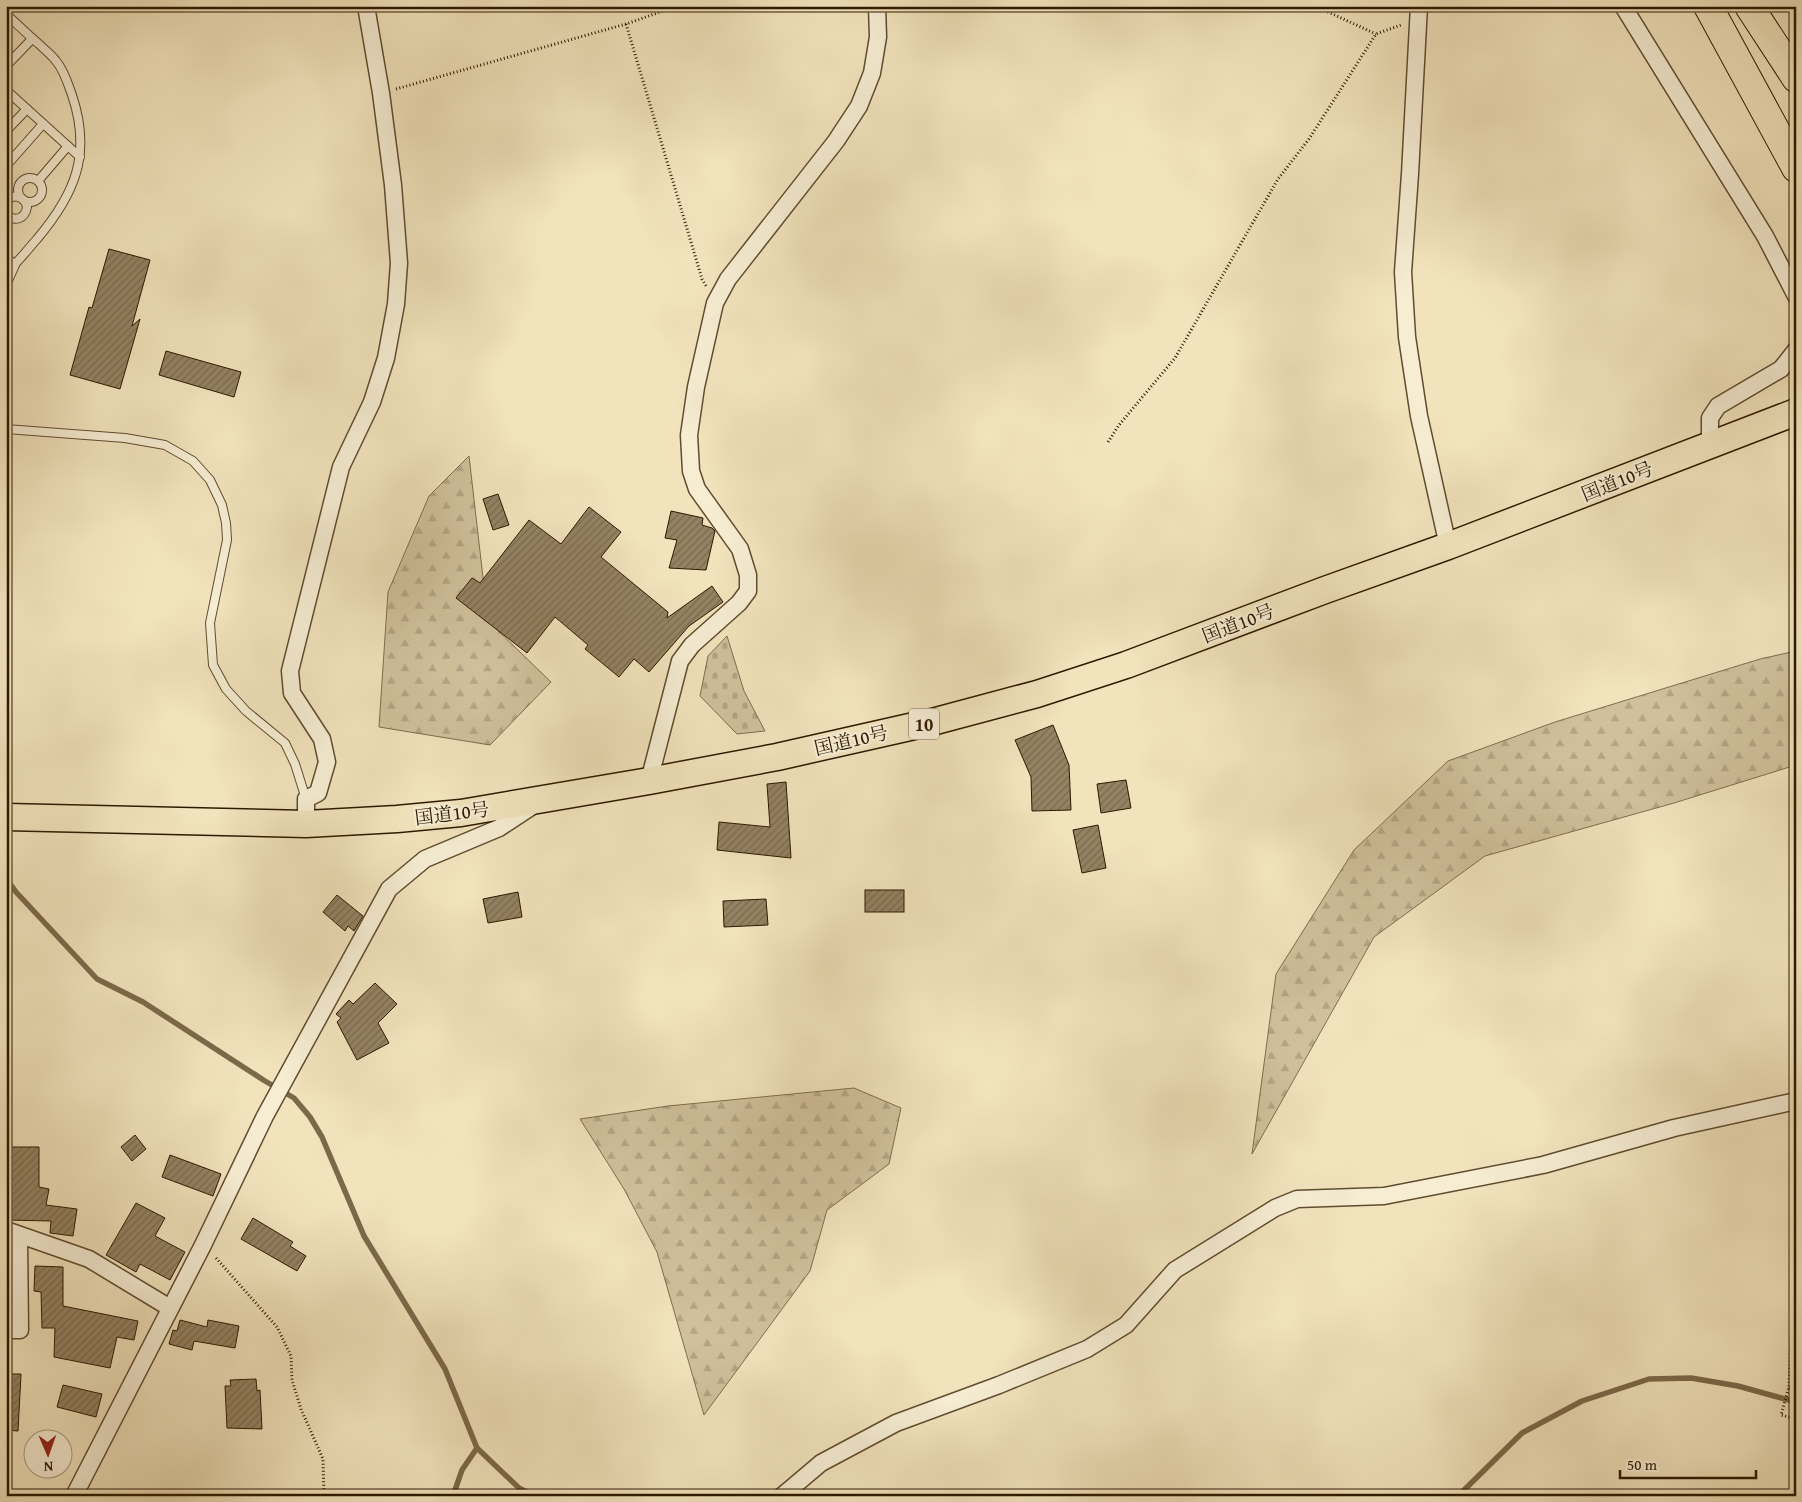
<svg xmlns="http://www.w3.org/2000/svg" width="1802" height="1502" font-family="'Gentium Book Plus','Noto Serif JP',serif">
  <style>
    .forest { fill: url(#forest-firs); stroke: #806d4e }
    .cemetery { fill: url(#cemetery-stones); stroke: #806d4e }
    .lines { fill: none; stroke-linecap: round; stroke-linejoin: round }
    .stream { stroke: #7c694a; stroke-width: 5.5 }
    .building { fill: url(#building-hatch); stroke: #2f1900 }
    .service-casing { stroke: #604c2f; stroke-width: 10 }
    .minor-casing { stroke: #604c2f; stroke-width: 19 }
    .trunk-casing { stroke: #2f1900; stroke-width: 29 }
    .motorway-casing { stroke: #2f1900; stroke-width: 30 }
    .path { stroke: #2f1900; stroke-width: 3; stroke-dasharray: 1 2.5; stroke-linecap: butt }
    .service { stroke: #f6edd3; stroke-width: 8 }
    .minor { stroke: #f6edd3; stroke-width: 16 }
    .trunk { stroke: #f1e3bc; stroke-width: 26 }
    .motorway { stroke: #f1e3bc; stroke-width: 28 }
    .labels { text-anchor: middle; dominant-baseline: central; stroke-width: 4.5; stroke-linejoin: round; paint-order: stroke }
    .shield { fill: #f6edd3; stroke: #6b593f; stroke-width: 1 }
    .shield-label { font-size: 18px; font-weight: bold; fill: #2f1900 }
    .street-label { font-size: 19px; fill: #2f1900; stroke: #f6edd3 }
  </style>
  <defs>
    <pattern id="forest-firs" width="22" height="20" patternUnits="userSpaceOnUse" patternTransform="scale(1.25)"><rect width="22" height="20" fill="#d0c19c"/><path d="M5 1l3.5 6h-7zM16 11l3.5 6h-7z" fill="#b3a585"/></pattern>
    <pattern id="cemetery-stones" width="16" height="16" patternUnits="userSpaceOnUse" patternTransform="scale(1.25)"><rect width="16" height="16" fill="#d0c19c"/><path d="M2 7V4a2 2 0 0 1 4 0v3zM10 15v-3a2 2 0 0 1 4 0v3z" fill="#b3a585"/></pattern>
    <pattern id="building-hatch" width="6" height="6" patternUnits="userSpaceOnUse" patternTransform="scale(1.25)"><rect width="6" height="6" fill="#948262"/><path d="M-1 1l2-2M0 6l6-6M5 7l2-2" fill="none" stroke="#796a4e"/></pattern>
  </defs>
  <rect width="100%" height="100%" fill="#f1e3bc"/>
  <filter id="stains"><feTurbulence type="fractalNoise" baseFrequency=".004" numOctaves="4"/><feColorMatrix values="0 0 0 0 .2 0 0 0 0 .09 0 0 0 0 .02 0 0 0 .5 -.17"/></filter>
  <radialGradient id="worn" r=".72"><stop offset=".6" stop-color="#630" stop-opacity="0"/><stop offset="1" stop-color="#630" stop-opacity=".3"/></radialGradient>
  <g class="forest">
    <path d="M469 456 488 621 551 682 490 745 379 727 388 592 429 496Z"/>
    <path d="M1796 651V765L1674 803 1485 856 1374 937 1252 1154 1276 974 1354 850 1448 761 1555 722 1760 659Z"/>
    <path d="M854 1088 901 1108 889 1164 827 1210 810 1271 704 1415 657 1252 624 1189 580 1119 668 1106Z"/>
  </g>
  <path class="cemetery" d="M727 636 744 691 765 731 737 734 700 696 708 656Z"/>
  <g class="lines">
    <g class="stream">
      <path d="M6 878 16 892 97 979 143 1002 265 1081 294 1098 310 1117 322 1137 364 1236 445 1369 477 1448 519 1488 534 1496"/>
      <path d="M453 1496 462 1470 477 1448"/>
      <path d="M1458 1496 1522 1433 1582 1401 1649 1379 1691 1378 1738 1386 1796 1402"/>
    </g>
  </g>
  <g class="building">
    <path d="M109 249 150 260 132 326 140 319 120 389 70 375 89 307 92 308Z"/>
    <path d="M166 351 241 372 234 397 159 375Z"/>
    <path d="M498 494 509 525 493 530 483 499Z"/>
    <path d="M589 507 621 532 601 557 668 612 667 618 712 586 723 602 689 626 649 672 634 659 619 677 585 649 588 645 555 617 527 653 456 598 472 578 480 583 529 520 561 544Z"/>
    <path d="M671 511 703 518 702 525 712 528 715 531 706 570 669 568 677 540 665 538Z"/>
    <path d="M1053 725 1069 765 1071 810 1032 811 1031 777 1015 740Z"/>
    <path d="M1126 780 1131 808 1101 813 1097 784Z"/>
    <path d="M786 782 791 858 717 850 719 822 770 827 767 784Z"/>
    <path d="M1098 825 1106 868 1082 873 1073 830Z"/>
    <rect x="865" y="890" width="39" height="22"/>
    <path d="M518 892 522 917 488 923 483 899Z"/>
    <path d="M337 895 363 916 354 931 348 926 345 931 323 912Z"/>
    <path d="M766 899 768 925 724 927 723 901Z"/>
    <path d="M375 983 397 1004 378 1023 389 1043 357 1060 337 1022 341 1018 336 1014 349 1000 353 1004Z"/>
    <path d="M135 1135 146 1149 132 1161 121 1147Z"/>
    <path d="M6 1147H39V1187L49 1189 46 1205 77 1209 73 1236 50 1233 51 1221 6 1220Z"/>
    <path d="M170 1155 221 1174 213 1196 162 1177Z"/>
    <path d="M136 1203 165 1218 155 1236 185 1252 170 1280 140 1264 136 1272 106 1255Z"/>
    <path d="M253 1218 293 1242 290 1246 306 1256 297 1271 241 1239Z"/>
    <path d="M35 1266 63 1267V1306L138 1321 134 1340 117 1337 110 1368 54 1357 55 1328H42L41 1292 34 1291Z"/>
    <path d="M180 1320 207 1327 208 1320 239 1326 235 1348 194 1341 192 1350 169 1344 173 1330 177 1331Z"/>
    <path d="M6 1374H21L18 1431 6 1430Z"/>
    <path d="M256 1379 257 1391 260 1390 262 1429 227 1428 225 1386H231L230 1380Z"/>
    <path d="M63 1385 102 1394 96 1417 57 1407Z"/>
  </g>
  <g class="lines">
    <defs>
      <g id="service">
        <path d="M6 14C17 24 28 35 40 45 45 50 52 55 56 61 64 70 68 84 72 95 92 154 75 194 37 239 27 250 18 263 6 272"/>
        <path d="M6 66 32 39"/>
        <path d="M6 90 80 157"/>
        <path d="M6 131 27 109"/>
        <path d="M6 166 43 124"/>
        <circle cx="30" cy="190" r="12"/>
        <path d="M38 181 68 146"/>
        <path d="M6 200C15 193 25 197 27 207 25 219 15 222 6 215"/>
        <path d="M6 257 15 265 6 285"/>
        <path d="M6 429 125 438 165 445 193 461 210 480 222 505 226 523 227 540 210 623 213 665 226 689 246 711 285 743 295 764 306 799"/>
      </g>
      <g id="minor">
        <path d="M1419 6 1410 174 1403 272 1407 337 1419 416 1448 546"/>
        <path d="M1623 6 1765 236 1796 296"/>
        <path d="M1710 444V418L1718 406 1781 369 1796 350"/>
        <path d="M649 781 680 661 692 645 739 603 748 591V575L740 549 697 489 691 471 689 435 696 387 715 303 728 279 836 141 859 106 872 73 878 37 877 6"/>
        <path d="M306 824V799L318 793 327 762 322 739 292 693 290 671 341 467 372 402 386 358 396 304 399 263 393 185 381 93 366 6"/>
        <path d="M6 1230 89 1259 170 1308"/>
        <path d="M6 1330H20L19 1236"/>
        <path d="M74 1496 203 1245 265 1116 389 889 425 859 499 828 534 805"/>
        <path d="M782 1496 821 1463 896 1423 999 1385 1087 1349 1126 1325 1175 1270 1275 1208 1297 1199 1384 1196 1543 1165 1674 1128 1796 1101"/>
      </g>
      <path id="trunk" d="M6 817 306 824 397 819 461 813 649 781 777 757 932 722 1037 694 1126 665 1325 590 1448 546 1796 412"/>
      <g id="motorway">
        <path d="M1708 6 1796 168"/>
        <path d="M1749 6 1796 78"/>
      </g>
    </defs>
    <use href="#service" class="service-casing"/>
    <use href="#minor" class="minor-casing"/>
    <use href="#trunk" class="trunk-casing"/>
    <use href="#motorway" class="motorway-casing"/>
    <g class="path">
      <path d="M1315 6 1376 34"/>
      <path d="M626 24 702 279 706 286"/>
      <path d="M396 89 626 24 677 6"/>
      <path d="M1108 442 1119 425 1175 358 1278 179 1309 139 1376 34 1401 25"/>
      <path d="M1796 1214 1789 1387 1781 1415 1796 1419"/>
      <path d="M216 1258 277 1327 291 1356 292 1380 301 1409 323 1459 324 1496"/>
      <path d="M1789 1387 1796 1388"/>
    </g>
    <use href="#service" class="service"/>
    <use href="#minor" class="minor"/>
    <use href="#trunk" class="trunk"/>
    <use href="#motorway" class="motorway"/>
  </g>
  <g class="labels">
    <rect class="shield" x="909" y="708.5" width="30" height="31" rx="4"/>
    <g class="shield-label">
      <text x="924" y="724">10</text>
    </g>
    <g class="street-label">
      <text transform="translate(1617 481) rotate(-22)">国道10号</text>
      <text transform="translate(1238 623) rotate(-21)">国道10号</text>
      <text transform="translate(851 740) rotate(-13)">国道10号</text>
      <text transform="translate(452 813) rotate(-7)">国道10号</text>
    </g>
  </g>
  <rect width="1802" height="1502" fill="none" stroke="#f1e3bc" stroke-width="25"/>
  <rect x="8" y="8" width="1787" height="1487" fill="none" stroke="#2f1900" stroke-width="2.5"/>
  <rect x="12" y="12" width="1777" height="1477" fill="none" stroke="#2f1900"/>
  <g transform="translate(48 1454) rotate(178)"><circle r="24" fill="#f6edd3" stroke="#a6987f"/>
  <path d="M0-4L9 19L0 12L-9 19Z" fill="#8f2418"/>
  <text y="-8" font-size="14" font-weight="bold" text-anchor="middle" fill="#2f1900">N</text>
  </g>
  <path d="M1620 1470v8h136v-8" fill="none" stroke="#2f1900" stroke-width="2.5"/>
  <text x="1627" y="1470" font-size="15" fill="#2f1900" stroke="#f6edd3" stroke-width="4" paint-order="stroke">50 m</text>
  <rect width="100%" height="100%" filter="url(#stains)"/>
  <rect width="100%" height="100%" fill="url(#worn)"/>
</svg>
